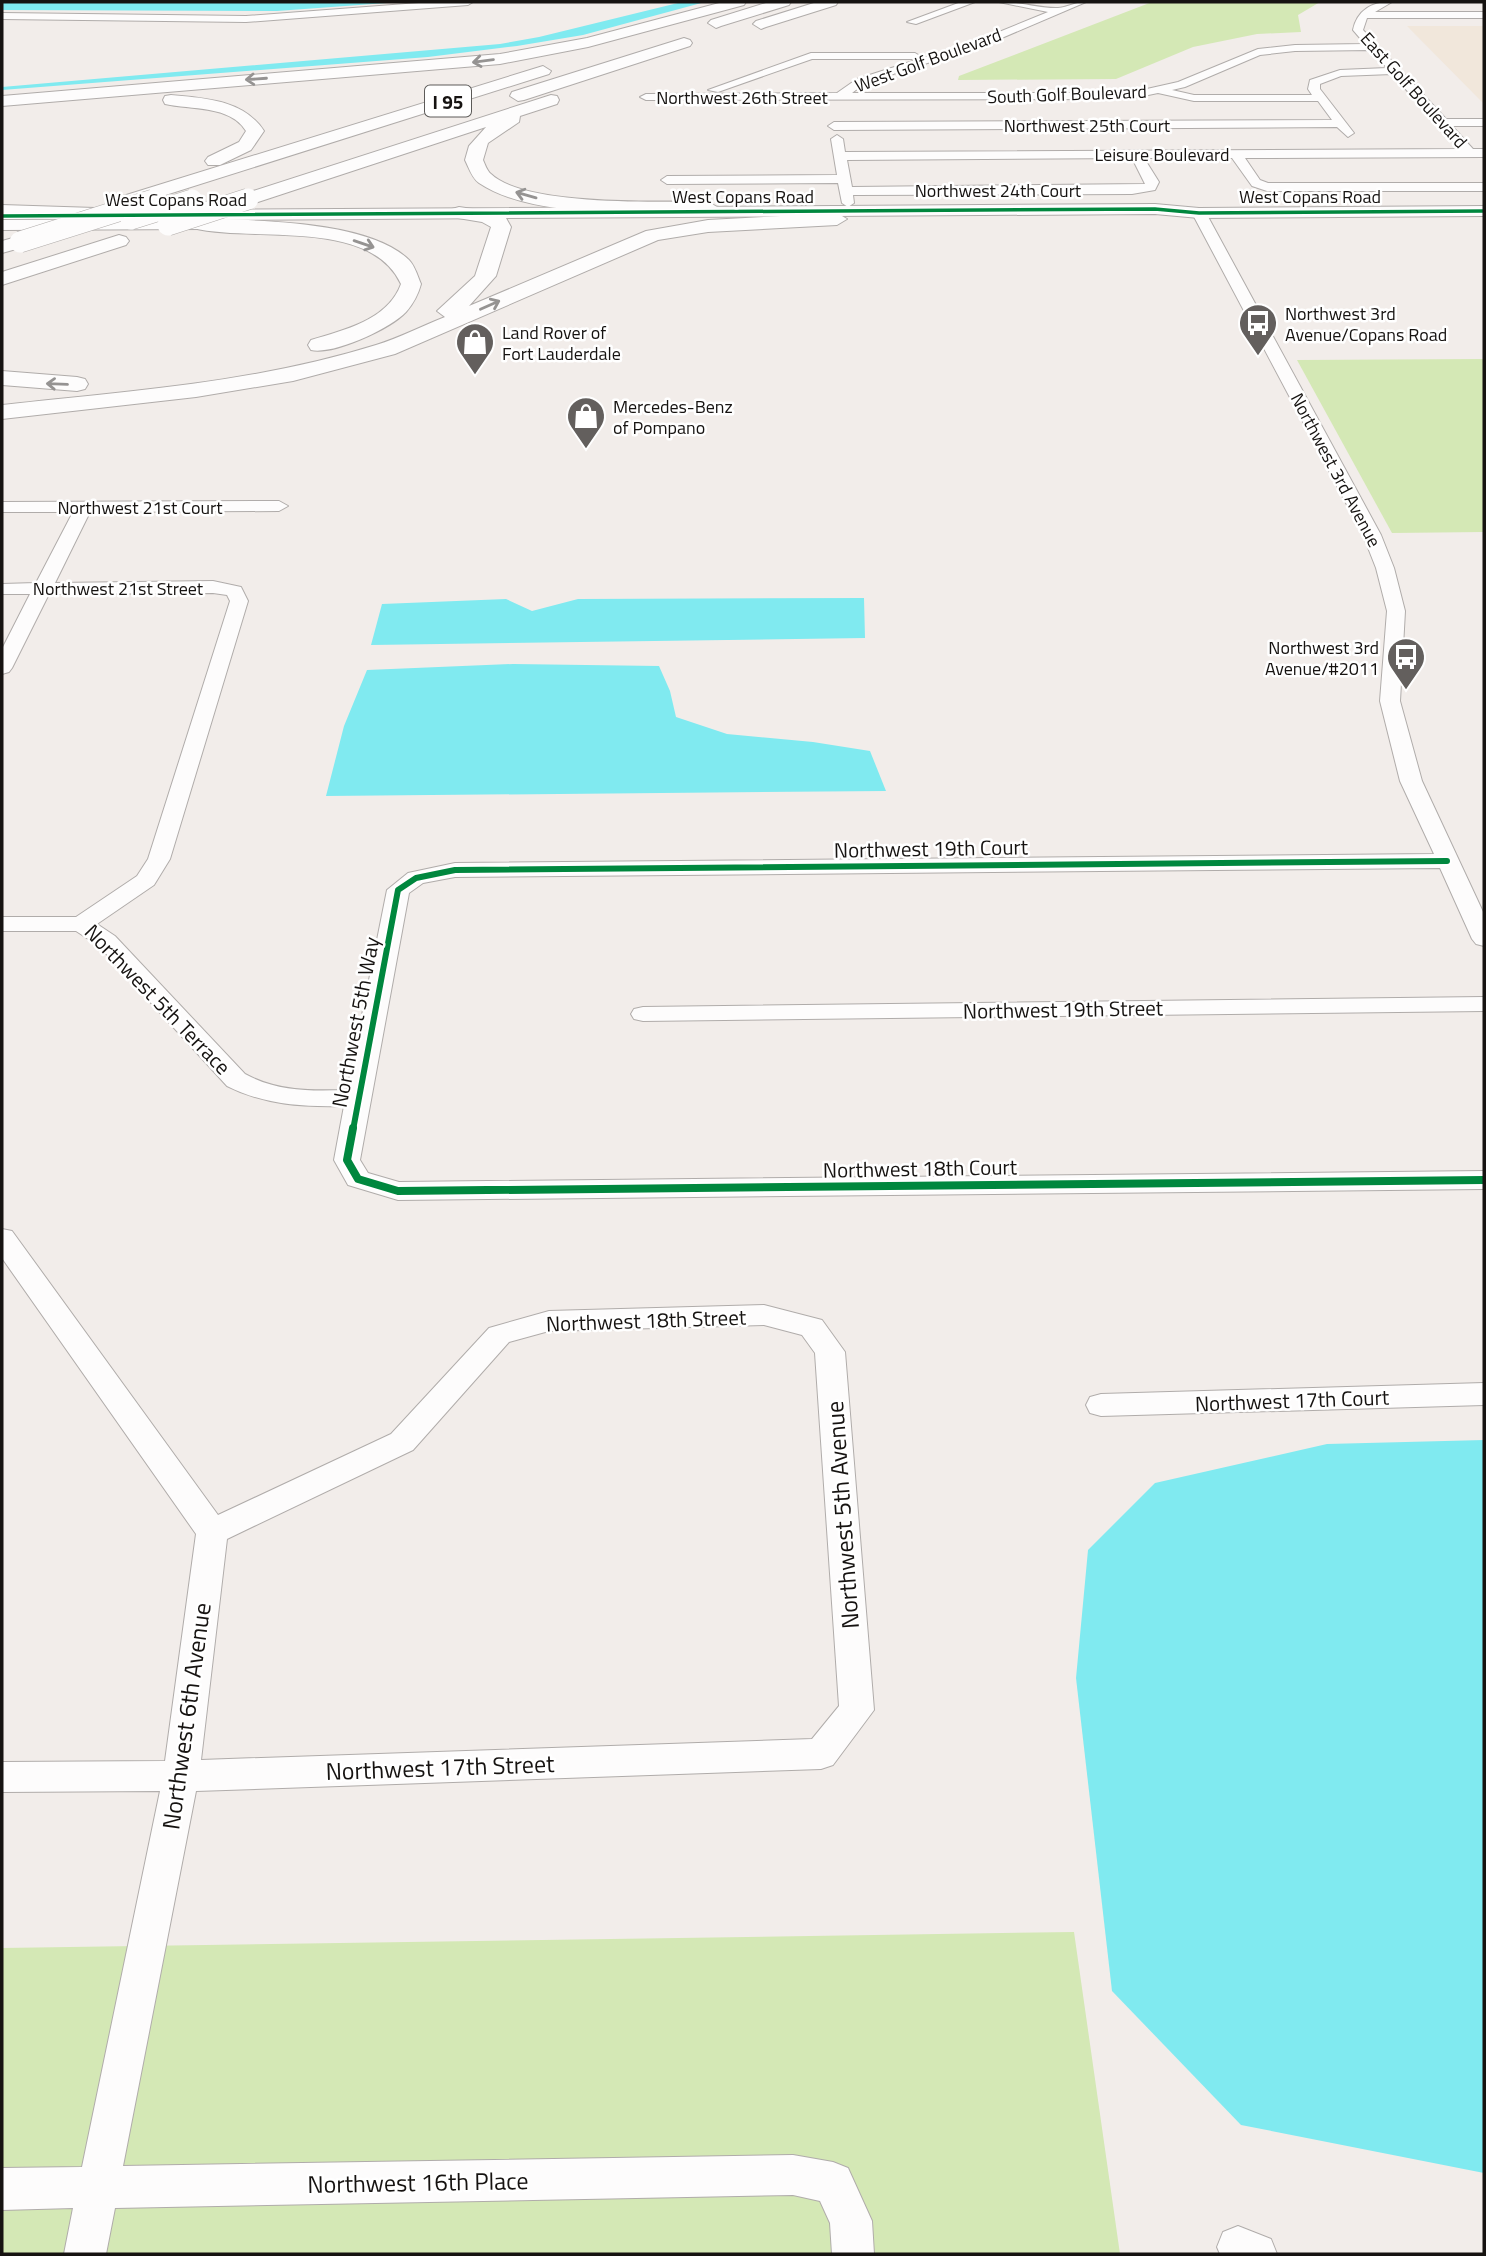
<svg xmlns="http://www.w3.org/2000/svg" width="1486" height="2256" font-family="'Titillium Web',sans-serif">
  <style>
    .education { fill: #f1e7db }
    .green { fill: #d4e8b5 }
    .water { fill: #80eaf0 }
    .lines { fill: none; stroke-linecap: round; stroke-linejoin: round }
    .minor-casing { stroke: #b0acaa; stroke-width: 2 }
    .major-casing { stroke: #b0acaa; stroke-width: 2 }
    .highway-casing { stroke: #b0acaa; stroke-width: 2 }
    .minor { fill: #fdfcfc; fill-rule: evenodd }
    .major { fill: #fdfcfc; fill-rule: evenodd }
    .highway { fill: #fdfcfc; fill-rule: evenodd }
    .highway-bridge-casing { stroke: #b0acaa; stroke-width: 22; stroke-linecap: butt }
    .highway-bridge { stroke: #fdfcfc; stroke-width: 21 }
    .cycleway-far2-casing { stroke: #fff; stroke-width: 6 }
    .cycleway-far1-casing { stroke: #fff; stroke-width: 10 }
    .cycleway-casing { stroke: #fff; stroke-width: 12 }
    .cycleway-far2 { stroke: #00873e; stroke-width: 3.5 }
    .cycleway-far1 { stroke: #00873e; stroke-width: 6 }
    .cycleway { stroke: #00873e; stroke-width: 8 }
    .oneway { stroke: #959392 }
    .labels { text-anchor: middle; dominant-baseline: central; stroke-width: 5; stroke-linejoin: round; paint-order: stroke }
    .far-street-label { font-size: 18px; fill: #161311; stroke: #fff }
    .far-poi-label { font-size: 18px; fill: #161311; stroke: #fff; text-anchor: start }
    .shield { fill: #fff; stroke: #5c5a58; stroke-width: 2 }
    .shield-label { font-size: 19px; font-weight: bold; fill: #161311 }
    .street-label { font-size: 21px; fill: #161311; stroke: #fff }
    .near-street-label { font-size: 24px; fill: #161311; stroke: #fff }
  </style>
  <rect width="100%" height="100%" fill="#f2edea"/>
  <path class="education" d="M1407 26H1484V104Z"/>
  <g class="green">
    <path d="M1152 2H1320L1298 15 1301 32 1257 34 1193 47 1116 79 958 80 959 76Z"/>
    <path d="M1484 359V532L1392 533 1297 360Z"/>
    <path d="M1074 1932 1120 2254H2V1948Z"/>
  </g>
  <g class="water">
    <path d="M2 2H400L277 11 2 10Z"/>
    <path d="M682 2H705L583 35 517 46 428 57 2 90V87L500 44 539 37Z"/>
    <path d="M864 598 865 638 371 645 382 604 506 599 532 611 578 599Z"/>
    <path d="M513 664 659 666 670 691 676 717 727 734 813 742 870 751 886 791 326 796 344 726 367 670Z"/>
    <path d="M1484 1440V2173L1241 2125 1112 1991 1076 1678 1088 1550 1155 1483 1327 1444Z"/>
  </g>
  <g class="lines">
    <defs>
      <g id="minor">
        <path d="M432 2H473L468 5 246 22 2 19V13L246 16Z"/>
        <path d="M961 2H975L916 24 907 22Z"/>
        <path d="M999 2C1018 1 1041 9 1058 8 1068 7 1075 2 1086 2L990 43 865 83 852 93H1129L1178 82 1258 49 1295 45 1365 44 1353 30C1357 10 1373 1 1392 2L1375 12H1484V18H1367L1363 30 1446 119H1484V126H1452L1473 149H1484V157L1245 158 1260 180 1268 183H1484V191H1267L1252 186 1232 158H1144L1159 182 1155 190 1132 194 853 195 854 203 848 207 842 203 838 183 667 184 661 180 667 176 837 175 831 139 837 135 843 139 845 152 1460 149 1392 74 1341 76 1320 84V89L1354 133 1348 137 1337 127 834 130 828 126 834 122 1332 120 1318 101H1194L1158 93 1129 99 646 100 640 97 646 94 837 93 857 79 982 39 1048 12ZM1371 50 1387 68 1340 70 1310 80 1308 89 1312 95H1194L1172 90 1185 87 1260 55 1295 51ZM1132 158 1145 184 852 187 847 160Z"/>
        <path d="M811 53H915L920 56 915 59H812L718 92 708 90Z"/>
        <path d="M1199 209 1206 213 1381 535 1394 568 1405 611 1400 701 1422 781 1484 914V946L1476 944 1472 939 1440 868 455 877 423 883 409 893 360 1160 368 1173 399 1182 1484 1171V1189L398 1200 348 1185 334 1160 344 1106C302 1107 265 1105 227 1086L99 946 76 931H2V917H76L137 876 148 859 230 601 227 595 213 593 49 594 12 668 9 672 2 674V649L30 594H2V584L36 583 73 512H2V502L279 501 288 506 279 511 90 512 55 583 213 581 241 587 248 601 170 859 154 885 97 924 115 936 245 1074C278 1092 311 1091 347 1090L387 890 408 873 455 863 1434 854 1400 781 1380 701 1387 611 1376 568 1363 535 1192 213Z"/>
        <path d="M1484 997V1011L643 1021 634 1019 631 1014 634 1009 643 1007Z"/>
        <path d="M2 1229 12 1231 218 1515 391 1434 489 1328 549 1311 764 1305 822 1320 845 1352 874 1710 833 1765 821 1769 196 1791 123 2166 793 2155 833 2162 848 2168 872 2221 874 2254H832L830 2223 820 2201 793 2195 115 2208 106 2254H64L73 2208 2 2210V2168L82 2167 160 1791 2 1792V1762L165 1761 196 1534 2 1258ZM764 1325 802 1335 815 1353 839 1706 812 1739 201 1760 227 1539 413 1450 509 1342 549 1331Z"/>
        <path d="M1484 1383V1405L1101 1416 1090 1413 1086 1405 1090 1397 1101 1394Z"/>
        <path d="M1238 2226 1271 2239 1277 2254H1220L1217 2247 1223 2232Z"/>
      </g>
      <path id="major" d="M1155 204 1199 208 1484 206V216L1199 218 1155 214 207 220 211 224 203 229 2 230V220L184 219 180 215 188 210Z"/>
      <g id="highway">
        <path d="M723 2H746L744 5 588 47 500 64 2 106V96L500 54 587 38Z"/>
        <path d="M769 2H791L789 5 721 26 716 28 708 23 711 20Z"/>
        <path d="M817 2H838L836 5 766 27 761 29 753 24 756 21Z"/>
        <path d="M684 38 690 40 692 43 690 46 524 100 518 101 510 96 512 92Z"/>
        <path d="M543 66 551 71 549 74 137 204 130 206 121 200 123 196Z"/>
        <path d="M171 95C205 98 244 100 264 131L251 150 220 165H208L205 161 208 157 239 142 246 131C230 105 191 110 165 104L163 100 165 96Z"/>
        <path d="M551 95 557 96 559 100 557 104 520 116 519 122 488 143 483 160C485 164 487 171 491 174 524 206 660 202 707 201L717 207 714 211C698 215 681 213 665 213 611 213 525 214 479 183 472 178 469 168 465 160L469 146 486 127 255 203H241L239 199 241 195Z"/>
        <path d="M2 205 126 209 136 215 126 221 2 217Z"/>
        <path d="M459 207 486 211 506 218 511 227 496 276 469 306 646 231 708 220 837 213 847 219 837 225 708 232 658 240 395 354 293 381 196 397 2 419V405C127 391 255 383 376 345 399 338 422 326 445 317L437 311 475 276 491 227 482 222 452 217 449 213 452 209Z"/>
        <path d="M200 218C255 221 369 220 409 260 415 266 418 277 421 284 418 295 413 304 406 312 390 329 333 355 311 350L308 345 311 340C344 330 388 320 401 284 370 217 252 243 193 228L190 224Z"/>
        <path d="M119 235 126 237 129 241 126 245 2 285V272Z"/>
        <path d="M20 236 27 238 30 242 27 246 2 253V241Z"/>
        <path d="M2 371 77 377 85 379 88 384 85 389 77 391 2 385Z"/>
      </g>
    </defs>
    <use href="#minor" class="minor-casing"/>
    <use href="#major" class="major-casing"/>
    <use href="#highway" class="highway-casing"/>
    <use href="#minor" class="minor"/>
    <use href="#major" class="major"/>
    <use href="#highway" class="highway"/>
    <defs>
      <g id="highway-bridge">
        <path d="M131 219 192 200"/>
        <path d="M168 225 248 199"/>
        <path d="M20 242 153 200"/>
      </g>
    </defs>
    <use href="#highway-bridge" class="highway-bridge-casing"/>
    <use href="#highway-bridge" class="highway-bridge"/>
    <defs>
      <path id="cycleway-far2" d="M2 216 1155 209 1199 213 1484 211"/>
      <path id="cycleway-far1" d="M353 1130 398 890 416 878 455 870 1447 861"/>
      <path id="cycleway" d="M353 1128 347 1160 358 1179 398 1191 1484 1180"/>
    </defs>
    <use href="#cycleway-far2" class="cycleway-far2-casing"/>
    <use href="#cycleway-far1" class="cycleway-far1-casing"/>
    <use href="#cycleway" class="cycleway-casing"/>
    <use href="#cycleway-far2" class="cycleway-far2"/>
    <use href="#cycleway-far1" class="cycleway-far1"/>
    <use href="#cycleway" class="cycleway"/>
  </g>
  <defs><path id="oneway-shaft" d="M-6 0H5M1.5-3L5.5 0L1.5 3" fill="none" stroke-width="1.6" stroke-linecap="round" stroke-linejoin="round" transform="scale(1.75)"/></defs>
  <g class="oneway">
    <use href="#oneway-shaft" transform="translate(483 61) rotate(173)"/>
    <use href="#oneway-shaft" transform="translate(256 79) rotate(176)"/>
    <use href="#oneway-shaft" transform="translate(526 195) rotate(-164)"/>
    <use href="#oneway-shaft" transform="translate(364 244) rotate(19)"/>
    <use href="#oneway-shaft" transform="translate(490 305) rotate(-24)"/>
    <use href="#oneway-shaft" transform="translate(57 384) rotate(-178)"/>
  </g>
  <defs>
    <symbol id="bus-pin" viewBox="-11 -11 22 30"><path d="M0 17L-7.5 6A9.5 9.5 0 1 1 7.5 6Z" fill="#635f5d" stroke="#fff"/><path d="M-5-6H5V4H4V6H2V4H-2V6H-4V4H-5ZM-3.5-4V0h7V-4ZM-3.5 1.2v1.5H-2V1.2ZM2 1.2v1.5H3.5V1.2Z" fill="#fff"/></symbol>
    <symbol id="shop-pin" viewBox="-11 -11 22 30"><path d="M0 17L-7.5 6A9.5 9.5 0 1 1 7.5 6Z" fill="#635f5d" stroke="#fff"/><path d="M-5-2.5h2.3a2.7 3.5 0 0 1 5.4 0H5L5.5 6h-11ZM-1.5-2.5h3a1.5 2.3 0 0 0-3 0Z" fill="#fff"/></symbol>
  </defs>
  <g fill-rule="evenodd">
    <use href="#bus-pin" x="1236" y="301" width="44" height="60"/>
    <use href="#shop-pin" x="453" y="320" width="44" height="60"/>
    <use href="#shop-pin" x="564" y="394" width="44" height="60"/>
    <use href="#bus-pin" x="1384" y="635" width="44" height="60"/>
  </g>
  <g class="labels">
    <g class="far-street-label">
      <text transform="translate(928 60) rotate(-20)">West Golf Boulevard</text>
      <text transform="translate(1414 90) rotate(48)">East Golf Boulevard</text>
      <text transform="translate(1067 94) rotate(-2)">South Golf Boulevard</text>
      <text x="742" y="97">Northwest 26th Street</text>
      <text x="1087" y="125">Northwest 25th Court</text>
      <text x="1162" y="154">Leisure Boulevard</text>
      <text x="998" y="190">Northwest 24th Court</text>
      <text x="743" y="196">West Copans Road</text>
      <text x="1310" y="196">West Copans Road</text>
      <text x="176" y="199">West Copans Road</text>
      <text transform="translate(1336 470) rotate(62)">Northwest 3rd Avenue</text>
      <text x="140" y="507">Northwest 21st Court</text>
      <text x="118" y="588">Northwest 21st Street</text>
    </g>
    <g class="far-poi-label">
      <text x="1285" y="313">Northwest 3rd<tspan x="1285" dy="21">Avenue/Copans Road</tspan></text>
      <text x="502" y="332">Land Rover of<tspan x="502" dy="21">Fort Lauderdale</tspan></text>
      <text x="613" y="406">Mercedes-Benz<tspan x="613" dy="21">of Pompano</tspan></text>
      <text x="1379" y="647" text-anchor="end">Northwest 3rd<tspan x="1379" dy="21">Avenue/#2011</tspan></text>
    </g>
    <rect class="shield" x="425" y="85.5" width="46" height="31" rx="5"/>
    <g class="shield-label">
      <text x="448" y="101">I 95</text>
    </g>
    <g class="street-label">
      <text transform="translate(931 848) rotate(-1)">Northwest 19th Court</text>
      <text transform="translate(158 999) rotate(46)">Northwest 5th Terrace</text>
      <text transform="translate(1063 1009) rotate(-1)">Northwest 19th Street</text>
      <text transform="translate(355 1022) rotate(-79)">Northwest 5th Way</text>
      <text transform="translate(920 1168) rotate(-1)">Northwest 18th Court</text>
      <text transform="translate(646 1320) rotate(-2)">Northwest 18th Street</text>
      <text transform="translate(1292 1400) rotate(-2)">Northwest 17th Court</text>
    </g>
    <g class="near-street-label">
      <text transform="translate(842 1515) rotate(-94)">Northwest 5th Avenue</text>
      <text transform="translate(186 1716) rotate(-82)">Northwest 6th Avenue</text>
      <text transform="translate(440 1767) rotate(-2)">Northwest 17th Street</text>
      <text transform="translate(418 2182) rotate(-1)">Northwest 16th Place</text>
    </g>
  </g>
  <rect width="1486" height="2256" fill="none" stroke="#161311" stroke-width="7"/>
</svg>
